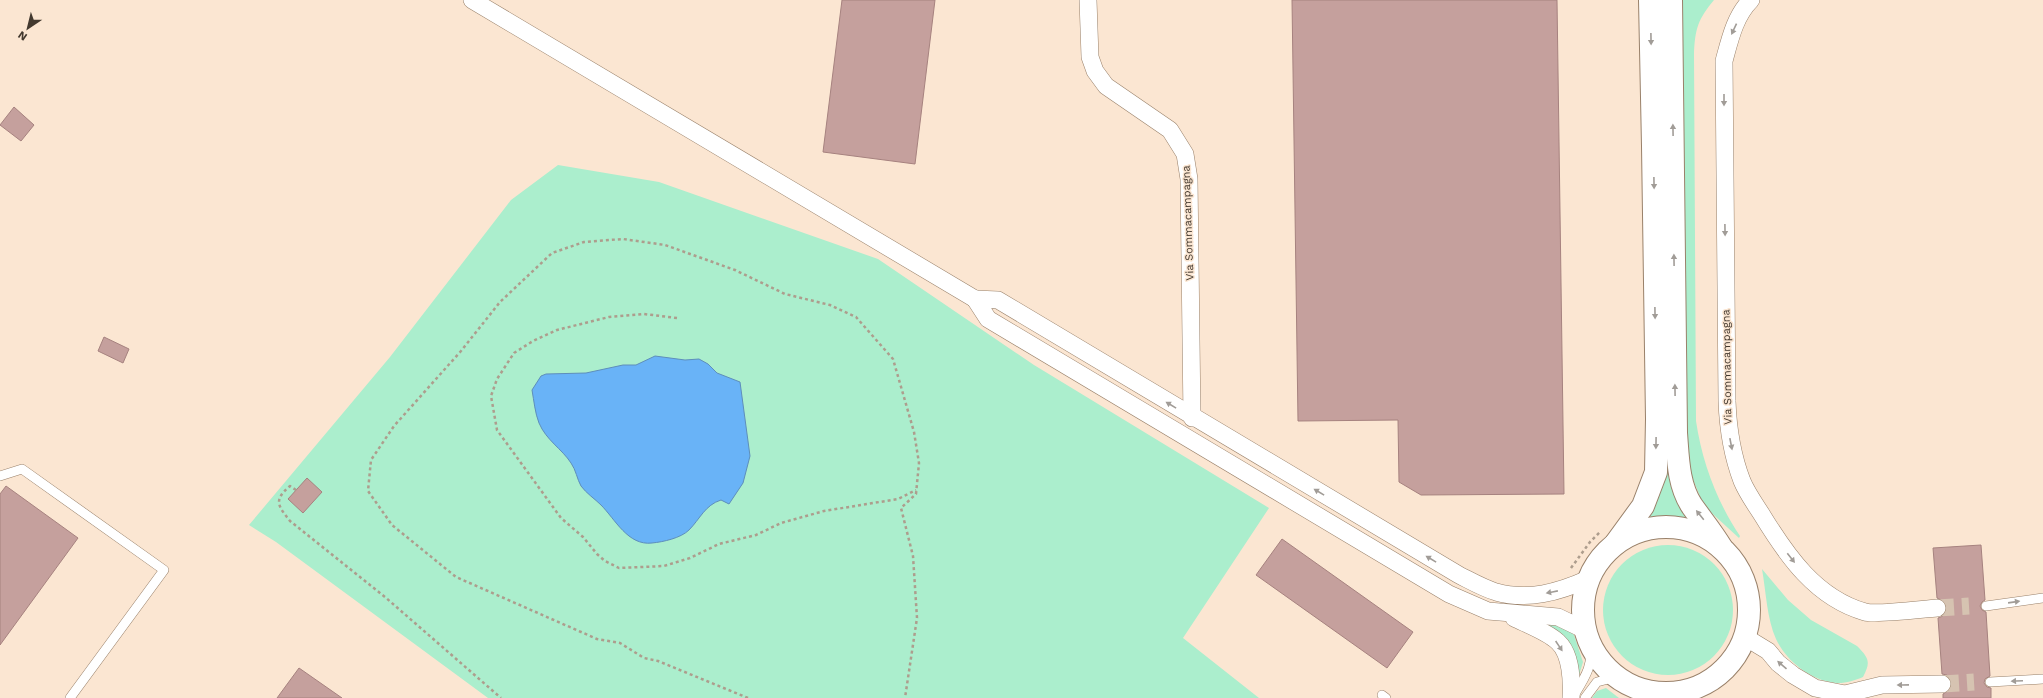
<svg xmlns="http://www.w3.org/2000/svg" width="2043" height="698" font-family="'Work Sans',sans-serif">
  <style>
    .green { fill: #abeecd }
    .water { fill: #69b3f7; stroke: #5e8ebb }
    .building { fill: #c5a09d; stroke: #a6827f }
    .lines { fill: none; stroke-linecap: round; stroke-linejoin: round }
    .minor-tunnel { stroke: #d6c3b1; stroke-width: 17; stroke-dasharray: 17 8; stroke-linecap: butt }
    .service-casing { stroke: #99816a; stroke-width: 10 }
    .minor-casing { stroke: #99816a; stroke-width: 18 }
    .tertiary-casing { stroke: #99816a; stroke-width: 24 }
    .path { stroke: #ad9d8d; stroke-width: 2.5; stroke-dasharray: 3 3; stroke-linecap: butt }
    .service { stroke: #fff; stroke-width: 9 }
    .minor { stroke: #fff; stroke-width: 17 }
    .tertiary { stroke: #fff; stroke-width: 22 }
    .oneway { fill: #a19c97 }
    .labels { text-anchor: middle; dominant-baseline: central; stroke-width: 3; stroke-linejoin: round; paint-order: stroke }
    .street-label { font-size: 11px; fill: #43392f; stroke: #fbe6d2 }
  </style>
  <rect width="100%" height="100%" fill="#fbe6d2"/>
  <g class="green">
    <path d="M1682 0H1714C1698 19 1695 29 1694 54L1696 421C1702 462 1717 502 1740 536L1739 538 1704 506 1687 465Z"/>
    <path d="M558 165 659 182 878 259 1034 365 1269 508 1183 638 1259 698H488L276 542 249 525 390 357 511 200Z"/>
    <path d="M1661 284 1689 518 1688 523 1663 521 1646 525 1643 522Z"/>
    <circle cx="1668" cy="610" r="65"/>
    <path d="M1762 569 1788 600 1811 620 1857 646C1869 658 1871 662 1863 677 1853 681 1841 685 1830 682 1807 677 1786 660 1776 639 1767 619 1766 592 1762 569Z"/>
    <path d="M1534 623H1549L1569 628 1574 635 1583 662 1576 685 1575 665Z"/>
    <path d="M1606 688 1619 698H1592L1597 691Z"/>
  </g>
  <path class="water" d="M655 356 685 360 699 359 708 364 717 373 740 382 750 456 743 483 729 504 721 500C705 505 700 519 689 530 681 538 663 542 652 543 628 546 615 519 601 505 595 499 586 493 581 486 577 479 576 470 571 463 562 449 546 440 539 423 535 413 534 401 532 390L541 376 546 374 586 373 623 365H636Z"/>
  <g class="building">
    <path d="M842 0H935L915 164 823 152Z"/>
    <path d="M1292 0H1557L1564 494 1421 495 1399 482 1398 420 1298 421Z"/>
    <path d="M14 107 34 125 21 141 0 125Z"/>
    <path d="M104 337 129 349 123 363 98 351Z"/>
    <path d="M307 478 322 492 303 513 288 499Z"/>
    <path d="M6 486 78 538 0 645V494Z"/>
    <path d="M1282 539 1413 632 1387 668 1256 575Z"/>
    <path d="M1981 545 1985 600 1982 602 1980 606 1982 610 1986 612 1990 676 1985 679 1984 683 1987 687 1991 688V698H1943V694L1951 689 1952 683 1947 675 1942 674 1938 618 1943 616 1947 608 1945 602 1937 598 1933 548Z"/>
    <path d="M299 668 342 698H277Z"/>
  </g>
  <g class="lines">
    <g class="minor-tunnel">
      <path d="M1937 608 1969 606"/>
      <path d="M1942 684 1974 682"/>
    </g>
    <defs>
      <g id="service">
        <path d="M0 476 22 469 164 570 70 698"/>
        <path d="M1986 606 2043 598"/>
        <path d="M1990 682 2043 679"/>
        <path d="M1382 695 1386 698"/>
        <path d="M1573 697C1584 679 1595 664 1589 643"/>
        <path d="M1585 698 1597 682 1616 677"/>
      </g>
      <g id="minor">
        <path d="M472 0 975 299"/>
        <path d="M1088 0 1090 57 1095 71 1106 86 1170 130 1185 154 1189 179 1192 418"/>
        <path d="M1751 0C1735 16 1730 39 1724 61L1727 401C1728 429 1732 455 1742 481 1747 493 1755 504 1762 515 1787 556 1816 598 1865 612 1876 615 1923 609 1937 608"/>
        <path d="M1514 618C1526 624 1548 632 1558 642 1571 654 1572 681 1571 698"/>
        <path d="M1585 630 1558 617 1488 611 1449 594 988 319 975 299 998 300 1459 575C1471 581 1483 588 1496 592 1528 601 1559 592 1588 579"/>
        <path d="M1745 637 1768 651 1778 663 1793 675 1815 688 1845 694 1882 685 1942 684"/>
      </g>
      <g id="tertiary">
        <path d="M1671 0 1676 433C1678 458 1678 485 1692 506 1702 520 1712 532 1721 547"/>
        <circle cx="1666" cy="610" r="83"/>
        <path d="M1616 543 1643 506 1656 472 1657 419 1653 146 1650 0"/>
      </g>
    </defs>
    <use href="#service" class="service-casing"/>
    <use href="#minor" class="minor-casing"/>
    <use href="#tertiary" class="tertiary-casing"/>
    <g class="path">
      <path d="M677 318 644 314 609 317 557 330 533 341 514 353 497 379 491 396 497 430 561 518 583 537 597 554 605 561 619 568 664 566 690 558 719 544 756 535 781 523 824 511 898 499 916 490"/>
      <path d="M296 490 290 486C273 500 278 506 290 521L385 597 501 698"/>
      <path d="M1571 568 1590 542 1600 532"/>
      <path d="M748 698 658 661 644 658 620 643 597 639 456 577 392 525 368 491 371 460 394 426 461 351 500 302 552 253 584 242 623 239 665 245 735 270 785 294 830 305 856 317 893 359 914 432 919 463 916 494 901 508 913 556 917 618 905 698"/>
    </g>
    <use href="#service" class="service"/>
    <use href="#minor" class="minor"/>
    <use href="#tertiary" class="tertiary"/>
  </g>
  <defs><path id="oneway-solid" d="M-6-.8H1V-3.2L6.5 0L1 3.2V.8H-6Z"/></defs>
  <g class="oneway">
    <use href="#oneway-solid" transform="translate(1734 29) rotate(115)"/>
    <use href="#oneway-solid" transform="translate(1651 39) rotate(89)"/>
    <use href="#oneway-solid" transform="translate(1724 100) rotate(90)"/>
    <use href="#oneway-solid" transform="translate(1673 130) rotate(-91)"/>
    <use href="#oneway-solid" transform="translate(1654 183) rotate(89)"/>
    <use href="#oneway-solid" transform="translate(1725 230) rotate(89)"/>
    <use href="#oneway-solid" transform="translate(1674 260) rotate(-91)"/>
    <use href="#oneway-solid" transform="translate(1655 313) rotate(89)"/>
    <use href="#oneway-solid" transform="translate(1675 390) rotate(-91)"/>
    <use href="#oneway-solid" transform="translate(1171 405) rotate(-149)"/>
    <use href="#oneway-solid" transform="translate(1656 443) rotate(91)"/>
    <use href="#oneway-solid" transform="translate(1731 444) rotate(79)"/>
    <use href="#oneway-solid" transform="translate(1319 492) rotate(-149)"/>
    <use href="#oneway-solid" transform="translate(1700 515) rotate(-129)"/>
    <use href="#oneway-solid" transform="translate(1791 558) rotate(52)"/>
    <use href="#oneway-solid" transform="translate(1431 559) rotate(-149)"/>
    <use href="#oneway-solid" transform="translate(1552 592) rotate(169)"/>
    <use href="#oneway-solid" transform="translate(2014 602) rotate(-8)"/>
    <use href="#oneway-solid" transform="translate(1559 646) rotate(56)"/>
    <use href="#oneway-solid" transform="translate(1782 665) rotate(-139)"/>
    <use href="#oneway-solid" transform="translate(2017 681) rotate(177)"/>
    <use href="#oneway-solid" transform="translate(1903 685) rotate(179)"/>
  </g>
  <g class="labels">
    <g class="street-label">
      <text transform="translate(1188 223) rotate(-92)">Via Sommacampagna</text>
      <text transform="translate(1727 367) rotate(-91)">Via Sommacampagna</text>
    </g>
  </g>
  <g transform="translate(28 28) rotate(215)" stroke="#fbe6d2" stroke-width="3" paint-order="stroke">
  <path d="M0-3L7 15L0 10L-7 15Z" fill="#43392f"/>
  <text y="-6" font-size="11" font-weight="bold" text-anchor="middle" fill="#43392f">N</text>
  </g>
</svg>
